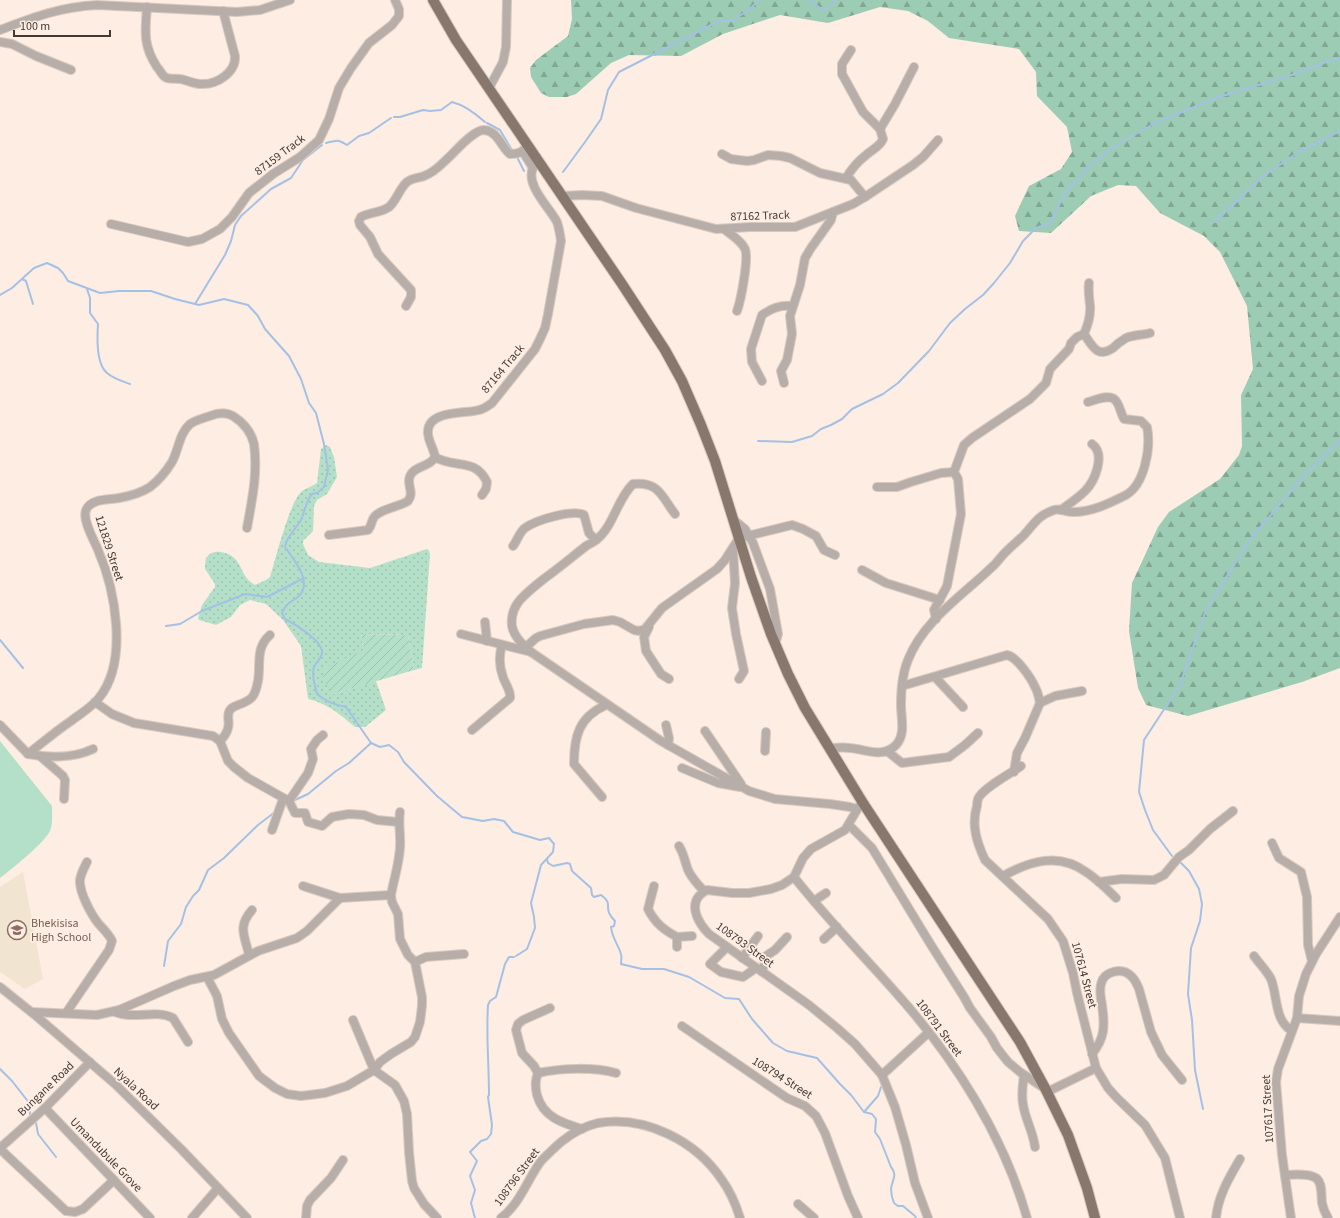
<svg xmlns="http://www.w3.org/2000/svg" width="1340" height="1218" font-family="'Source Sans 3',sans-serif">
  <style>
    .education { fill: #f1e5d1 }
    .grass { fill: url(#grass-dots) }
    .forest { fill: url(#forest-firs) }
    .park { fill: #b4e0ca }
    .garden { fill: url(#garden-furrows) }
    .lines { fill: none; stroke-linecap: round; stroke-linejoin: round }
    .stream { stroke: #a4c1e5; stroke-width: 2 }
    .minor-casing { stroke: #d8c9bf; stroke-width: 10 }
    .major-casing { stroke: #d8c9bf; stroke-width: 12 }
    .minor { stroke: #b8aea9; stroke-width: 8 }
    .major { stroke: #88776d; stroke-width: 10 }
    .labels { text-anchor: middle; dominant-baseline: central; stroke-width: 3.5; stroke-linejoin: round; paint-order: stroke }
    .street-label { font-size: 12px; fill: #423934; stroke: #feede2 }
    .education-label { font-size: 12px; fill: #785e54; stroke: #feede2; text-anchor: start }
  </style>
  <defs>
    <pattern id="grass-dots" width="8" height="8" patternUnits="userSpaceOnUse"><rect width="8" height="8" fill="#b4e0ca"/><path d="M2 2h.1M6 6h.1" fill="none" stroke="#9cc1ae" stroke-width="1.8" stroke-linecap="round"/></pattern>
    <pattern id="forest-firs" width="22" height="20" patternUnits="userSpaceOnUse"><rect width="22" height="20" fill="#9cccb4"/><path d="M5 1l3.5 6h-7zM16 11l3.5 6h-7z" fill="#81a793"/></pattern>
    <pattern id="garden-furrows" width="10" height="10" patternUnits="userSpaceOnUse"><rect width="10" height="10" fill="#b4e0ca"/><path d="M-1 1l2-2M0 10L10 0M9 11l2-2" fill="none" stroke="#9cc1ae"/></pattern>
  </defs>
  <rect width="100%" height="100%" fill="#feede2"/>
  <path class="education" d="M23 872 43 979 25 989 0 972V887Z"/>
  <path class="grass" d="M326 445 330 447 334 457 337 477 327 494 317 500 314 506 313 531 303 541V544L308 555 319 562 370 568 427 549 429 551 430 554 422 668 414 670 408 635 361 634 364 650 323 684 329 683 333 694 376 681 386 710 365 727H355C339 714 329 704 308 699L301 646 283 620 266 604 250 600 240 605 231 617 216 625 199 620 198 618 202 605 215 587V584L205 569C205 566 205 562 206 559 211 547 230 552 236 560 244 570 242 577 255 585L266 580 270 577C276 558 289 504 301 492 306 488 313 486 317 483L321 449Z"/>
  <path class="forest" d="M571 0H1340V668L1302 682 1188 716 1146 705 1138 688 1129 631 1132 583 1158 527 1169 512 1220 479 1239 455 1242 446 1241 395 1253 369 1247 306 1220 252 1204 236 1160 213 1136 186 1118 185 1091 196 1051 233 1019 231 1015 216 1029 186 1061 169 1072 152 1067 127 1037 96 1036 72 1019 49 949 38 928 21 908 11 880 7 828 23 780 15 723 34 681 56 629 55 611 63 576 94 567 97H549L541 93 531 77 530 68 536 60 568 36 572 19Z"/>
  <path class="park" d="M0 741 52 806C52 815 53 823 50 831 44 843 12 869 0 878Z"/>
  <path class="garden" d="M361 634 408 635 414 670 333 694 330 690 329 684H323V669L364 650Z"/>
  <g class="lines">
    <g class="stream">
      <path d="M809 0 824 11 829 8 835 0"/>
      <path d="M394 117H400L423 110 430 111 441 110 452 102C464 105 476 114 485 122"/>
      <path d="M487 123 500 130 512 150"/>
      <path d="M326 143C337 140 338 139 347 145L359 136 369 133 391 118"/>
      <path d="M517 157 524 171"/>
      <path d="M563 172 585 142 601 119 608 90 619 72 719 21H732L751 8 759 0"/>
      <path d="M1215 222 1263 176 1299 152 1340 131"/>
      <path d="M22 279 26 281 33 304"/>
      <path d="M87 289 90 298V313L98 324C97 338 96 364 107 373 114 379 122 381 130 384"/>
      <path d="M0 295 12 288 34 268 47 263 58 268 63 273 68 281 100 293 119 291H151L175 299 199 305 224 299 248 305 258 316 265 329 289 356 301 379 309 403 316 413 324 444 328 470 324 487 317 493 312 494C306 501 305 511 301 520 296 529 286 537 285 547 294 560 312 580 300 595 297 599 290 601 287 605 285 607 283 611 282 613L285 619C295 624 323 641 322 653 321 659 316 662 314 667 311 675 315 686 317 694 325 701 335 705 346 707L371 743 380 747 389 745 398 752 404 762 437 796 462 817 483 821 494 819 504 821 513 832 540 840 549 838 554 844 553 852 541 865 531 903 534 917 535 928 527 949 516 956"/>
      <path d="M195 304 225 255 231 241 235 225 241 216 271 189 291 178 303 160 322 145"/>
      <path d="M758 441 792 442 812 436 821 429 831 425 842 419 852 409 883 394 898 383 929 351 950 323 965 309 983 295 994 283 1010 263 1023 241 1036 228 1050 223 1065 193 1090 165 1120 143 1157 122 1219 97 1295 74 1331 60 1340 59"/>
      <path d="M166 626 180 624 202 611 245 594 267 597 304 578"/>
      <path d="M0 640 23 668"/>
      <path d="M293 801 308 794 336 771 349 763 371 743"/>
      <path d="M1172 856 1153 830 1145 810 1139 792 1144 740 1180 685 1206 610 1249 541 1301 479 1340 440"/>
      <path d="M547 859 548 863 553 866 567 863 570 864 572 871 591 888 592 895 594 897 601 895C612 903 606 905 609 913 610 915 613 919 615 921L614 926 611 927C612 938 618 944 621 954 622 957 621 960 621 964L642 969H664L689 977 725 998 739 999 752 1019 773 1043 787 1051 817 1058 840 1084 851 1095 864 1112 872 1114 876 1119 875 1132 880 1139 891 1167C898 1175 892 1180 891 1189 891 1194 892 1198 894 1203L898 1206H903L915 1216 916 1218"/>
      <path d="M1179 861 1189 871 1199 889 1202 904 1200 921 1191 948 1188 994 1192 1020 1195 1070 1203 1109"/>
      <path d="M164 966 168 941 181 924 186 907 193 896 199 890 208 870 224 858 258 825 275 812"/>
      <path d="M0 1069 12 1081 30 1104V1114"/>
      <path d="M864 1112 878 1096 881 1087"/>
      <path d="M36 1123 38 1134 56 1157"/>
      <path d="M475 1218 471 1203 475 1190 470 1176 477 1161 470 1152 481 1141 487 1139 491 1134 492 1125 488 1097 489 1095C489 1065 486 1035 488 1005L490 1001 496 997 505 964 509 957H514"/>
    </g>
    <defs>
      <g id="minor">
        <path d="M147 7C145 31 143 46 157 67 160 70 162 75 165 77 169 80 175 78 180 79 187 80 194 84 201 84 216 85 236 73 235 56L223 11"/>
        <path d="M0 30C34 17 60 7 97 5L237 12 260 10 290 0"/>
        <path d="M0 42 12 44 36 56 71 70"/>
        <path d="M489 88 503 62 506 47 507 0"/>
        <path d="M880 129 895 104 914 67"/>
        <path d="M523 152 533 168"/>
        <path d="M722 154 731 159 747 161 754 160 768 155 781 156 790 158 820 173 851 180 865 197"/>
        <path d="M846 178C851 170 857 162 865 156 871 150 880 147 883 139L880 129 863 112 842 74V64L851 50"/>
        <path d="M563 196 582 195 602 196 636 208 716 229 750 227H795L853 204 865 197 913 165 923 157 938 140"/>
        <path d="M111 224 188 242 202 239 220 229 232 217 249 193 273 174 300 157 319 140 329 119 339 88 351 68 369 43 392 25 399 16V9L395 0"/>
        <path d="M724 229C731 235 741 240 745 249 749 258 741 300 737 311"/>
        <path d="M406 306 411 297V290L378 254 370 237 360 225 359 221 361 217C369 212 381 213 389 207 397 200 399 189 407 182 412 178 419 178 424 176 433 173 440 166 446 160 455 152 473 130 484 130 498 131 501 147 510 154 519 154 523 152 528 145"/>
        <path d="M1084 334C1092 345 1097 359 1113 348 1117 344 1121 341 1126 338 1133 335 1143 335 1150 333"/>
        <path d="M762 381 752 362 751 349 762 315C772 308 780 305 792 306"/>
        <path d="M784 383 781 371 787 360 792 334 790 316 800 285 805 258 811 248 831 220 833 212"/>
        <path d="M435 457C455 469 475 457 487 482L486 489 482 495"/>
        <path d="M877 487H897L911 482 941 473 954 472"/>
        <path d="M1061 510C1069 504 1078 498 1085 491 1095 481 1106 454 1092 444"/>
        <path d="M675 514C662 497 659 481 633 484 617 499 614 526 596 540 593 543 589 544 586 546 572 557 559 568 545 578 536 585 527 592 520 600 514 607 511 617 512 626 514 637 523 645 531 652L661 741 749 791 775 799 830 804 850 807 857 809"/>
        <path d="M734 520 745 529 753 543 770 589 778 634 775 644"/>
        <path d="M329 535 368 530C372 526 371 520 375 516 383 508 399 507 408 501 415 492 406 485 410 476 414 466 430 467 435 457 434 448 427 440 428 431 429 410 465 414 479 410 484 409 488 406 492 403L535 349 540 339 545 328 548 314 561 241C560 234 559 228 557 222 550 208 525 185 533 168 534 166 537 163 539 161"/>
        <path d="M513 546C517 541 520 531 525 528 536 520 573 509 584 515L589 533 596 540"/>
        <path d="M733 549 735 583 732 608 736 634 744 671 739 679"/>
        <path d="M862 570 886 583 940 600"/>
        <path d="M936 619 934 610 947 586 961 514 958 479 954 472 964 445 972 438 1030 399 1046 383 1050 369 1069 349 1071 343 1077 337 1084 334C1088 325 1091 315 1090 305 1089 297 1088 291 1089 283"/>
        <path d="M485 622 487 641"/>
        <path d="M649 627 644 637 646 651 661 674 669 679"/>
        <path d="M461 634 531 652"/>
        <path d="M526 647 536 638 540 636 584 624 613 620 620 622 634 630 639 631 645 629 662 608 717 569 725 560 739 538 792 525 803 529 816 536 824 550 835 555"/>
        <path d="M935 677 963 707"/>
        <path d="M902 686 1007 655C1017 657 1031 678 1035 687 1038 692 1039 698 1040 703"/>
        <path d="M95 702 112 714 134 723 213 736 220 741 228 761 234 767 248 778 289 801 295 813H305L308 822 322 826 332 817 349 814 364 815 377 820 398 822"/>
        <path d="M0 725 28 754C42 743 56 731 71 721 80 714 92 707 99 698 129 661 115 589 98 550 94 540 82 520 86 510 91 498 109 500 119 498 130 496 141 493 150 487 158 481 167 470 172 462 179 449 179 434 190 424 196 420 203 418 210 416 217 413 226 412 233 416 244 423 251 431 254 444 258 473 252 500 247 528"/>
        <path d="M666 725 669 738 668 745"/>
        <path d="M472 730 510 698C511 690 505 684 503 677 499 666 499 655 502 645"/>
        <path d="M705 731 741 784"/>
        <path d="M220 741C224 737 227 733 228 728 230 722 226 715 230 710 232 707 235 706 238 705 252 700 255 697 258 681 261 664 255 648 270 635"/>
        <path d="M829 748C836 748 843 747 850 748 865 749 883 759 896 745 906 734 901 718 901 705 901 690 902 674 908 660 923 621 963 595 992 567 996 564 999 559 1002 556 1009 548 1017 542 1024 535 1035 523 1037 516 1054 510 1061 508 1068 513 1074 512 1092 512 1110 503 1126 495 1145 484 1151 447 1147 427L1141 421 1124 419C1121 414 1120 406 1116 401 1111 393 1096 400 1088 402"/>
        <path d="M765 751 766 732"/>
        <path d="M887 751 902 763 949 757 965 745 978 733"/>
        <path d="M28 754C49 758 74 758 93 749"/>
        <path d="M40 756 63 776 65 780 64 799"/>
        <path d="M1021 766C1010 774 985 787 979 797 977 800 977 804 977 806 971 825 977 843 985 860L1048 919 1063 941 1073 973 1077 993 1096 1068 1108 1088 1117 1098 1145 1125 1165 1158 1180 1218"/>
        <path d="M682 768 718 783 740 787"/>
        <path d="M1014 772 1017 753 1025 738 1040 703 1055 696 1082 691"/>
        <path d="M602 797 574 764C574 736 579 717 606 705"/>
        <path d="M289 801 308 773 313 759 311 749 317 740 323 735"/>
        <path d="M860 805 845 830 811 849 803 858 794 877 782 885 771 889 749 893H732L707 890C703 892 702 893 699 896 689 908 700 925 709 934L809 1005 837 1028 855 1044 882 1075 895 1107 906 1145 915 1183 928 1218"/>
        <path d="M849 825 872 848 931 945 964 997 970 1008 991 1037 997 1048 1008 1062 1020 1072 1044 1088"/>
        <path d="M272 830 283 799"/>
        <path d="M1272 843 1279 858 1301 872 1307 897 1308 945 1312 961"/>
        <path d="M679 846C684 854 685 862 688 870 692 878 698 885 704 891"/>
        <path d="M1003 876C1030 861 1059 852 1086 872 1097 879 1107 889 1116 898"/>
        <path d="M794 877C826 918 863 955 898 995 954 1058 1004 1136 1027 1218"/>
        <path d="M1099 882 1122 879 1154 880 1164 875 1179 857 1189 850 1210 829 1233 811"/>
        <path d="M303 886 340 898 391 895C394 879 399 864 400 848 401 835 398 824 400 812"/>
        <path d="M654 886 648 909C655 923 664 930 677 937"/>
        <path d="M814 901 826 893"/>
        <path d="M824 939 837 927"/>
        <path d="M677 947V937L692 936"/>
        <path d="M727 947 710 964 721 972 743 977 756 968"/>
        <path d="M249 955C245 936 237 927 252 910"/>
        <path d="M1254 956C1259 963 1267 971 1271 979 1278 997 1274 1020 1292 1031"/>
        <path d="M742 958 758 936"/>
        <path d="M415 962 426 957 464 954"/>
        <path d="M761 971 765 964 763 958 775 950 787 937"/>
        <path d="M207 977 217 996 222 1019 229 1033 259 1076 275 1088 287 1094 301 1096 325 1093 347 1086 374 1070 380 1062 391 1054 411 1042 415 1037 420 1022 422 1006V997L415 962 408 955 400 939 398 914 392 902 391 895"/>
        <path d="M0 987 35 1015 115 1084 181 1149 247 1218"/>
        <path d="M550 1008 523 1020 518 1024 516 1030 522 1053 534 1066 538 1073C561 1068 594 1067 616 1073"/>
        <path d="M32 1012 97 1015 119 1010 174 986 190 980 214 975 258 951 297 938 307 931 340 898"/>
        <path d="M115 1012C133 1020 155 1009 173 1018L188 1042"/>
        <path d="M66 1013 109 950 112 941C109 934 103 929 98 923 91 914 79 892 80 880 81 873 84 868 87 862"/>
        <path d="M1297 1018 1340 1021"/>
        <path d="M353 1020 374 1070 395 1085 404 1101 407 1114 409 1152 412 1181 414 1188 424 1204 437 1218"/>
        <path d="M682 1026 787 1098 805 1106 816 1116 825 1133 848 1196 858 1218"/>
        <path d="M1092 1054C1105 1038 1105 1026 1102 1005 1101 998 1099 991 1101 984 1104 971 1122 967 1131 976 1135 979 1137 984 1139 989L1151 1032 1162 1055 1182 1080"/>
        <path d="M538 1073C535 1080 535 1087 537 1095 543 1117 562 1123 582 1129"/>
        <path d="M882 1075 928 1033"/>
        <path d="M1024 1075C1023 1084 1021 1094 1023 1104 1025 1119 1033 1131 1035 1147"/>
        <path d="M1047 1092 1096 1068"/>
        <path d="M45 1108 150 1218"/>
        <path d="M0 1148 45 1108 90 1062"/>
        <path d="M0 1149 66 1211 75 1212 83 1209 114 1180"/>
        <path d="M1285 1175C1294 1175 1305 1173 1314 1177 1323 1180 1321 1195 1322 1203 1323 1208 1325 1213 1328 1218"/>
        <path d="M798 1204 814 1218"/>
        <path d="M192 1218 218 1188"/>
        <path d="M306 1218 307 1206 310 1200 331 1178 343 1160"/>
        <path d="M501 1218C520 1204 527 1180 541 1161 547 1155 554 1148 561 1142 571 1134 585 1126 598 1123 645 1115 696 1141 722 1180 730 1191 736 1205 740 1218"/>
        <path d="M1216 1218C1218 1196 1229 1178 1240 1159"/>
        <path d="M1291 1218 1282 1155 1276 1082 1278 1069 1297 1018 1299 996 1306 974 1316 954 1340 917"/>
      </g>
      <path id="major" d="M433 0 456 40 622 284 665 350 682 381 701 425 715 461 751 577 771 634 788 674 805 708 863 803 1020 1042 1045 1088 1068 1135 1087 1188 1095 1218"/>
    </defs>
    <use href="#minor" class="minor-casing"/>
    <use href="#major" class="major-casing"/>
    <use href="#minor" class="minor"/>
    <use href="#major" class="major"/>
  </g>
  <defs>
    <symbol id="school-ring" viewBox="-11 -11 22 22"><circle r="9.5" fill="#feede2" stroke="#8d6e63" stroke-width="1.5"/><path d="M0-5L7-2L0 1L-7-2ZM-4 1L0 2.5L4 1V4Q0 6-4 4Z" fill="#8d6e63"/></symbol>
  </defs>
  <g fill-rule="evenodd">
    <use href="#school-ring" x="6" y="919" width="22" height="22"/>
  </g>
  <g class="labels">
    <g class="street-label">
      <text transform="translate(280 155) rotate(-37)">87159 Track</text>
      <text transform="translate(760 216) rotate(-2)">87162 Track</text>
      <text transform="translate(503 369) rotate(-50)">87164 Track</text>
      <text transform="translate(109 548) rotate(72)">121829 Street</text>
      <text transform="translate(745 945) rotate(36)">108793 Street</text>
      <text transform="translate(1084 975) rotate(75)">107614 Street</text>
      <text transform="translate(939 1028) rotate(53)">108791 Street</text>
      <text transform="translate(782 1078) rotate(32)">108794 Street</text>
      <text transform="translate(46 1089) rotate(-44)">Bungane Road</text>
      <text transform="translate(136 1089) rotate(43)">Nyala Road</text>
      <text transform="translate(1268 1109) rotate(-93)">107617 Street</text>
      <text transform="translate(106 1155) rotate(46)">Umandubule Grove</text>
      <text transform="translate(517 1177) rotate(-54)">108796 Street</text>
    </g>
    <g class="education-label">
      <text x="31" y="923">Bhekisisa<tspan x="31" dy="14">High School</tspan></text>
    </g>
  </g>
  <path d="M14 30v6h96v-6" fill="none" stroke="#423934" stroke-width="2"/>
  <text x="20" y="30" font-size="12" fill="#423934" stroke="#feede2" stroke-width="3" paint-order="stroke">100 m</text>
</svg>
